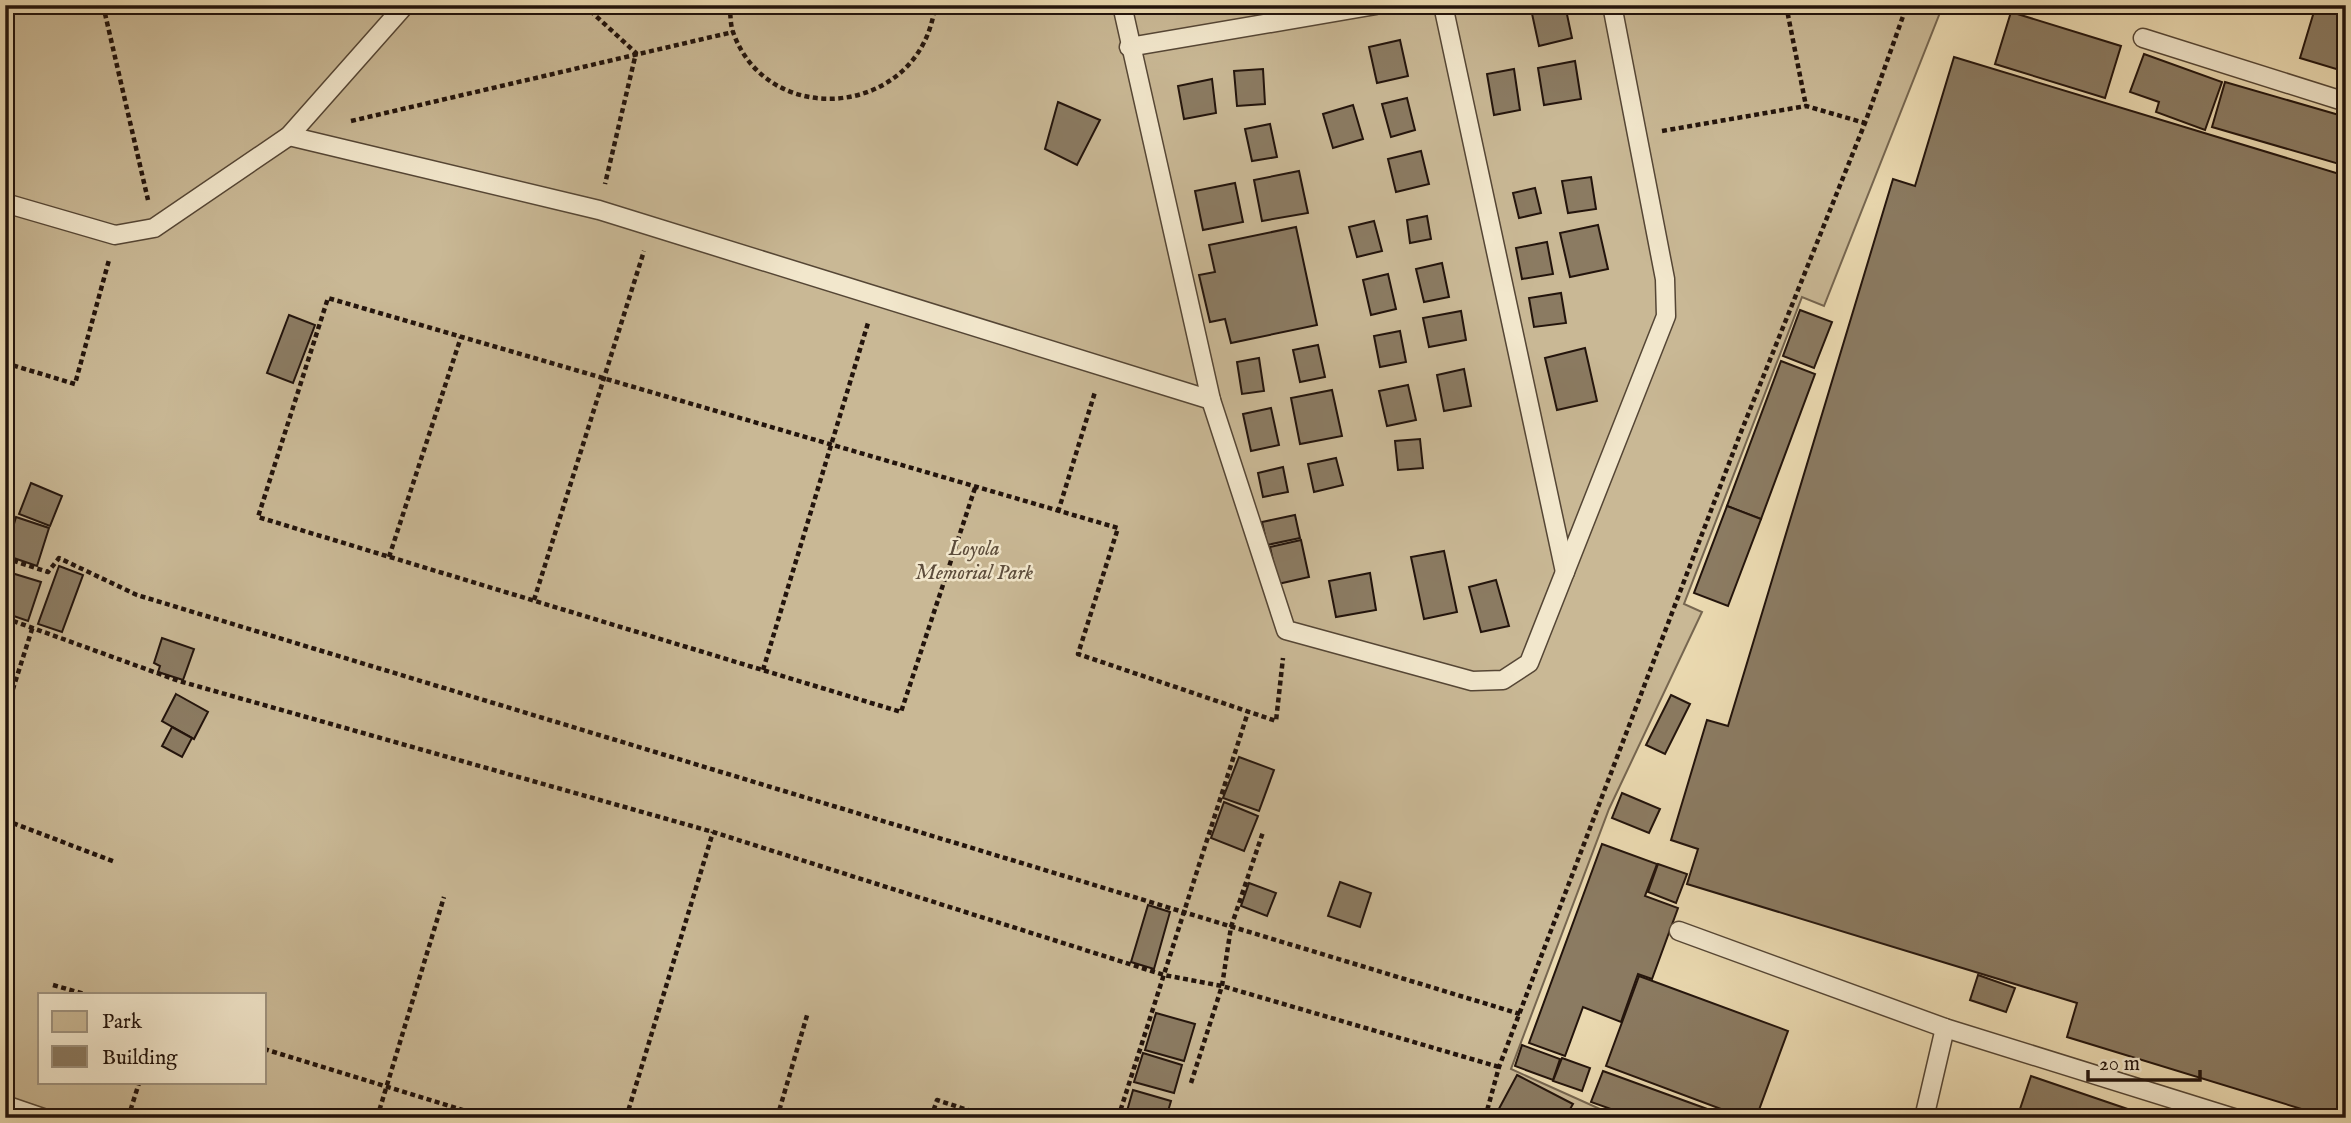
<svg xmlns="http://www.w3.org/2000/svg" width="2351" height="1123" font-family="'IM FELL English',serif">
  <style>
    .green { fill: #c9b895; stroke: #766650; stroke-width: 2; fill-rule: evenodd }
    .building { fill: #8b7b62; stroke: #23140c; stroke-width: 2 }
    .lines { fill: none; stroke-linecap: round; stroke-linejoin: round }
    .lane-casing { stroke: #554635; stroke-width: 21 }
    .path { stroke: #23140c; stroke-width: 4.5; stroke-dasharray: 5 3.5; stroke-linecap: butt }
    .lane { stroke: #f2e7cc; stroke-width: 18 }
    .labels { text-anchor: middle; dominant-baseline: central; stroke-width: 5; stroke-linejoin: round; paint-order: stroke }
    .park-label { font-size: 21px; font-style: italic; fill: #5d4d3c; stroke: #f2e7cc }
  </style>
  <rect width="100%" height="100%" fill="#ebdab1"/>
  <filter id="stains"><feTurbulence type="fractalNoise" baseFrequency=".00286" numOctaves="4"/><feColorMatrix values="0 0 0 0 .2 0 0 0 0 .09 0 0 0 0 .02 0 0 0 .5 -.17"/></filter>
  <radialGradient id="worn" r=".72"><stop offset=".6" stop-color="#630" stop-opacity="0"/><stop offset="1" stop-color="#630" stop-opacity=".3"/></radialGradient>
  <path class="green" d="M5 5H1943L1824 306 1802 297 1684 604 1702 612 1609 809 1511 1069 1620 1118H5ZM40 995H264V1083H40Z"/>
  <g class="building">
    <path d="M1549 5H1565L1572 38 1539 46 1531 9Z"/>
    <path d="M2316 5H2346V72L2300 58Z"/>
    <path d="M2011 12 2121 46 2105 98 1995 64Z"/>
    <path d="M1400 40 1408 76 1377 83 1369 47Z"/>
    <path d="M2144 54 2222 82 2205 130 2156 112 2159 102 2130 92Z"/>
    <path d="M1954 57 2346 176 2345 1118H2331L2067 1037 2077 1003 1687 884 1698 849 1671 840 1707 720 1728 726 1893 179 1915 186Z"/>
    <path d="M1575 61 1581 99 1544 105 1538 68Z"/>
    <path d="M1263 69 1265 104 1237 106 1234 71Z"/>
    <path d="M1514 69 1520 110 1494 115 1487 74Z"/>
    <path d="M1212 79 1216 113 1184 119 1178 86Z"/>
    <path d="M2225 82 2346 117V166L2212 127Z"/>
    <path d="M1407 98 1415 130 1391 137 1382 104Z"/>
    <path d="M1058 102 1100 120 1077 165 1045 149Z"/>
    <path d="M1353 105 1363 139 1333 148 1323 114Z"/>
    <path d="M1270 124 1277 157 1252 161 1245 129Z"/>
    <path d="M1421 151 1429 184 1396 192 1388 159Z"/>
    <path d="M1299 171 1308 213 1262 221 1254 180Z"/>
    <path d="M1591 177 1596 209 1568 213 1562 181Z"/>
    <path d="M1235 183 1243 222 1203 230 1195 191Z"/>
    <path d="M1535 188 1541 213 1519 218 1513 193Z"/>
    <path d="M1427 216 1431 239 1410 243 1407 220Z"/>
    <path d="M1374 221 1382 251 1357 257 1349 227Z"/>
    <path d="M1598 225 1608 269 1570 277 1560 233Z"/>
    <path d="M1296 227 1317 325 1231 343 1225 319 1210 322 1199 275 1215 272 1209 245Z"/>
    <path d="M1547 242 1553 274 1522 279 1516 248Z"/>
    <path d="M1442 263 1449 297 1424 302 1416 269Z"/>
    <path d="M1388 274 1396 309 1371 315 1363 280Z"/>
    <path d="M1561 293 1566 323 1534 327 1529 298Z"/>
    <path d="M1800 310 1832 322 1814 368 1783 356Z"/>
    <path d="M1461 311 1466 340 1429 347 1423 318Z"/>
    <path d="M289 315 315 325 293 383 267 373Z"/>
    <path d="M1400 331 1406 362 1380 367 1374 336Z"/>
    <path d="M1318 345 1325 377 1300 382 1293 350Z"/>
    <path d="M1585 348 1597 401 1557 410 1545 358Z"/>
    <path d="M1259 358 1264 391 1242 394 1237 362Z"/>
    <path d="M1781 361 1815 374 1761 519 1727 506Z"/>
    <path d="M1464 369 1471 406 1444 411 1437 375Z"/>
    <path d="M1408 385 1416 420 1387 426 1379 391Z"/>
    <path d="M1332 390 1342 436 1300 444 1291 398Z"/>
    <path d="M1271 408 1279 445 1251 451 1243 414Z"/>
    <path d="M1420 439 1423 468 1398 470 1395 441Z"/>
    <path d="M1336 458 1343 485 1314 492 1308 464Z"/>
    <path d="M1283 467 1288 492 1263 497 1258 473Z"/>
    <path d="M31 483 62 496 50 526 19 514Z"/>
    <path d="M1727 506 1761 519 1728 606 1694 593Z"/>
    <path d="M1295 515 1300 538 1267 545 1262 522Z"/>
    <path d="M16 517 49 528 37 566 5 555Z"/>
    <path d="M1301 540 1309 577 1278 584 1270 547Z"/>
    <path d="M1444 551 1457 612 1424 619 1411 557Z"/>
    <path d="M59 566 83 575 62 632 38 624Z"/>
    <path d="M5 571 41 582 28 621 5 613Z"/>
    <path d="M1370 573 1376 610 1336 617 1329 581Z"/>
    <path d="M1496 580 1509 626 1481 632 1469 587Z"/>
    <path d="M162 638 194 649 183 680 158 672 160 666 154 663Z"/>
    <path d="M176 694 208 712 194 739 162 721Z"/>
    <path d="M1671 695 1690 704 1665 754 1646 745Z"/>
    <path d="M172 727 192 738 182 757 162 746Z"/>
    <path d="M1239 757 1274 770 1259 811 1223 798Z"/>
    <path d="M1622 793 1660 809 1649 833 1612 818Z"/>
    <path d="M1224 802 1258 816 1244 851 1211 838Z"/>
    <path d="M1602 844 1657 864 1645 896 1678 908 1652 979 1638 974 1621 1022 1583 1007 1565 1056 1529 1043Z"/>
    <path d="M1658 864 1687 874 1676 903 1648 892Z"/>
    <path d="M1340 882 1371 893 1360 927 1328 916Z"/>
    <path d="M1249 883 1276 893 1267 916 1241 906Z"/>
    <path d="M1148 905 1170 912 1154 969 1131 962Z"/>
    <path d="M1978 975 2015 988 2006 1012 1970 1000Z"/>
    <path d="M1639 976 1788 1031 1756 1118H1745L1606 1066Z"/>
    <path d="M1156 1013 1195 1024 1184 1061 1145 1050Z"/>
    <path d="M1522 1045 1560 1059 1553 1080 1515 1066Z"/>
    <path d="M1143 1053 1182 1065 1174 1093 1134 1082Z"/>
    <path d="M1562 1058 1590 1068 1582 1091 1553 1081Z"/>
    <path d="M1603 1071 1732 1118H1636L1591 1102Z"/>
    <path d="M1517 1075 1573 1104 1565 1118H1494Z"/>
    <path d="M2031 1076 2154 1118H2017Z"/>
    <path d="M1133 1090 1171 1101 1166 1118H1125Z"/>
  </g>
  <g class="lines">
    <defs>
      <g id="lane">
        <path d="M1122 5 1211 400 1286 630 1472 681 1503 680 1529 663 1666 316 1665 279 1612 5"/>
        <path d="M1443 5 1565 572"/>
        <path d="M2143 38 2346 102"/>
        <path d="M1129 47 1376 5"/>
        <path d="M289 136 599 210 1211 400"/>
        <path d="M5 203 115 235 154 228 289 136 405 5"/>
        <path d="M1679 931 1945 1028 2234 1118"/>
        <path d="M5 1105 43 1118"/>
        <path d="M1924 1118 1945 1028"/>
      </g>
    </defs>
    <use href="#lane" class="lane-casing"/>
    <g class="path">
      <path d="M103 5 148 200"/>
      <path d="M584 5 636 53 605 184"/>
      <path d="M729 5C731 14 730 24 733 32 768 132 922 117 935 5"/>
      <path d="M1786 5 1806 106"/>
      <path d="M351 121 733 32"/>
      <path d="M1662 131 1806 106 1865 123"/>
      <path d="M5 363 75 384 109 260"/>
      <path d="M975 488 901 712 258 517 328 298 1118 528 1078 654 1276 721 1283 658"/>
      <path d="M1058 512 1095 392"/>
      <path d="M389 557 461 337"/>
      <path d="M5 558 48 572 59 558 137 595 1520 1014"/>
      <path d="M534 600 644 251"/>
      <path d="M5 618 179 681 713 832 1164 975 1222 986 1499 1067"/>
      <path d="M763 670 868 323"/>
      <path d="M5 714 33 626"/>
      <path d="M5 820 115 862"/>
      <path d="M53 985 88 995"/>
      <path d="M264 1049 489 1118"/>
      <path d="M1191 1083 1222 986 1231 927 1263 832"/>
      <path d="M128 1118 139 1083"/>
      <path d="M377 1118 444 897"/>
      <path d="M626 1118 713 832"/>
      <path d="M777 1118 808 1012"/>
      <path d="M931 1118 937 1100 992 1118"/>
      <path d="M1118 1118 1248 712"/>
      <path d="M1485 1118 1499 1067 1739 437 1865 123 1907 5"/>
    </g>
    <use href="#lane" class="lane"/>
  </g>
  <g class="labels">
    <g class="park-label">
      <text x="974" y="549">Loyola<tspan x="974" dy="24">Memorial Park</tspan></text>
    </g>
  </g>
  <rect width="2351" height="1123" fill="none" stroke="#ebdab1" stroke-width="28"/>
  <rect x="7" y="7" width="2337" height="1109" fill="none" stroke="#23140c" stroke-width="3.5"/>
  <rect x="14" y="14" width="2323" height="1095" fill="none" stroke="#23140c" stroke-width="2"/>
  <rect x="38" y="993" width="228" height="91" fill="#f2e7cc" stroke="#9f937f" stroke-width="2"/>
  <rect x="52" y="1011" width="35" height="21" fill="#c9b895" stroke="#9f937f" stroke-width="2"/>
  <text x="102" y="1028" font-size="21" fill="#23140c">Park</text>
  <rect x="52" y="1046" width="35" height="21" fill="#8b7b62" stroke="#9f937f" stroke-width="2"/>
  <text x="102" y="1064" font-size="21" fill="#23140c">Building</text>
  <path d="M2088 1070v10h112v-10" fill="none" stroke="#23140c" stroke-width="3.5"/>
  <text x="2099" y="1070" font-size="21" fill="#23140c" stroke="#f2e7cc" stroke-width="5" paint-order="stroke">20 m</text>
  <rect width="100%" height="100%" filter="url(#stains)"/>
  <rect width="100%" height="100%" fill="url(#worn)"/>
</svg>
